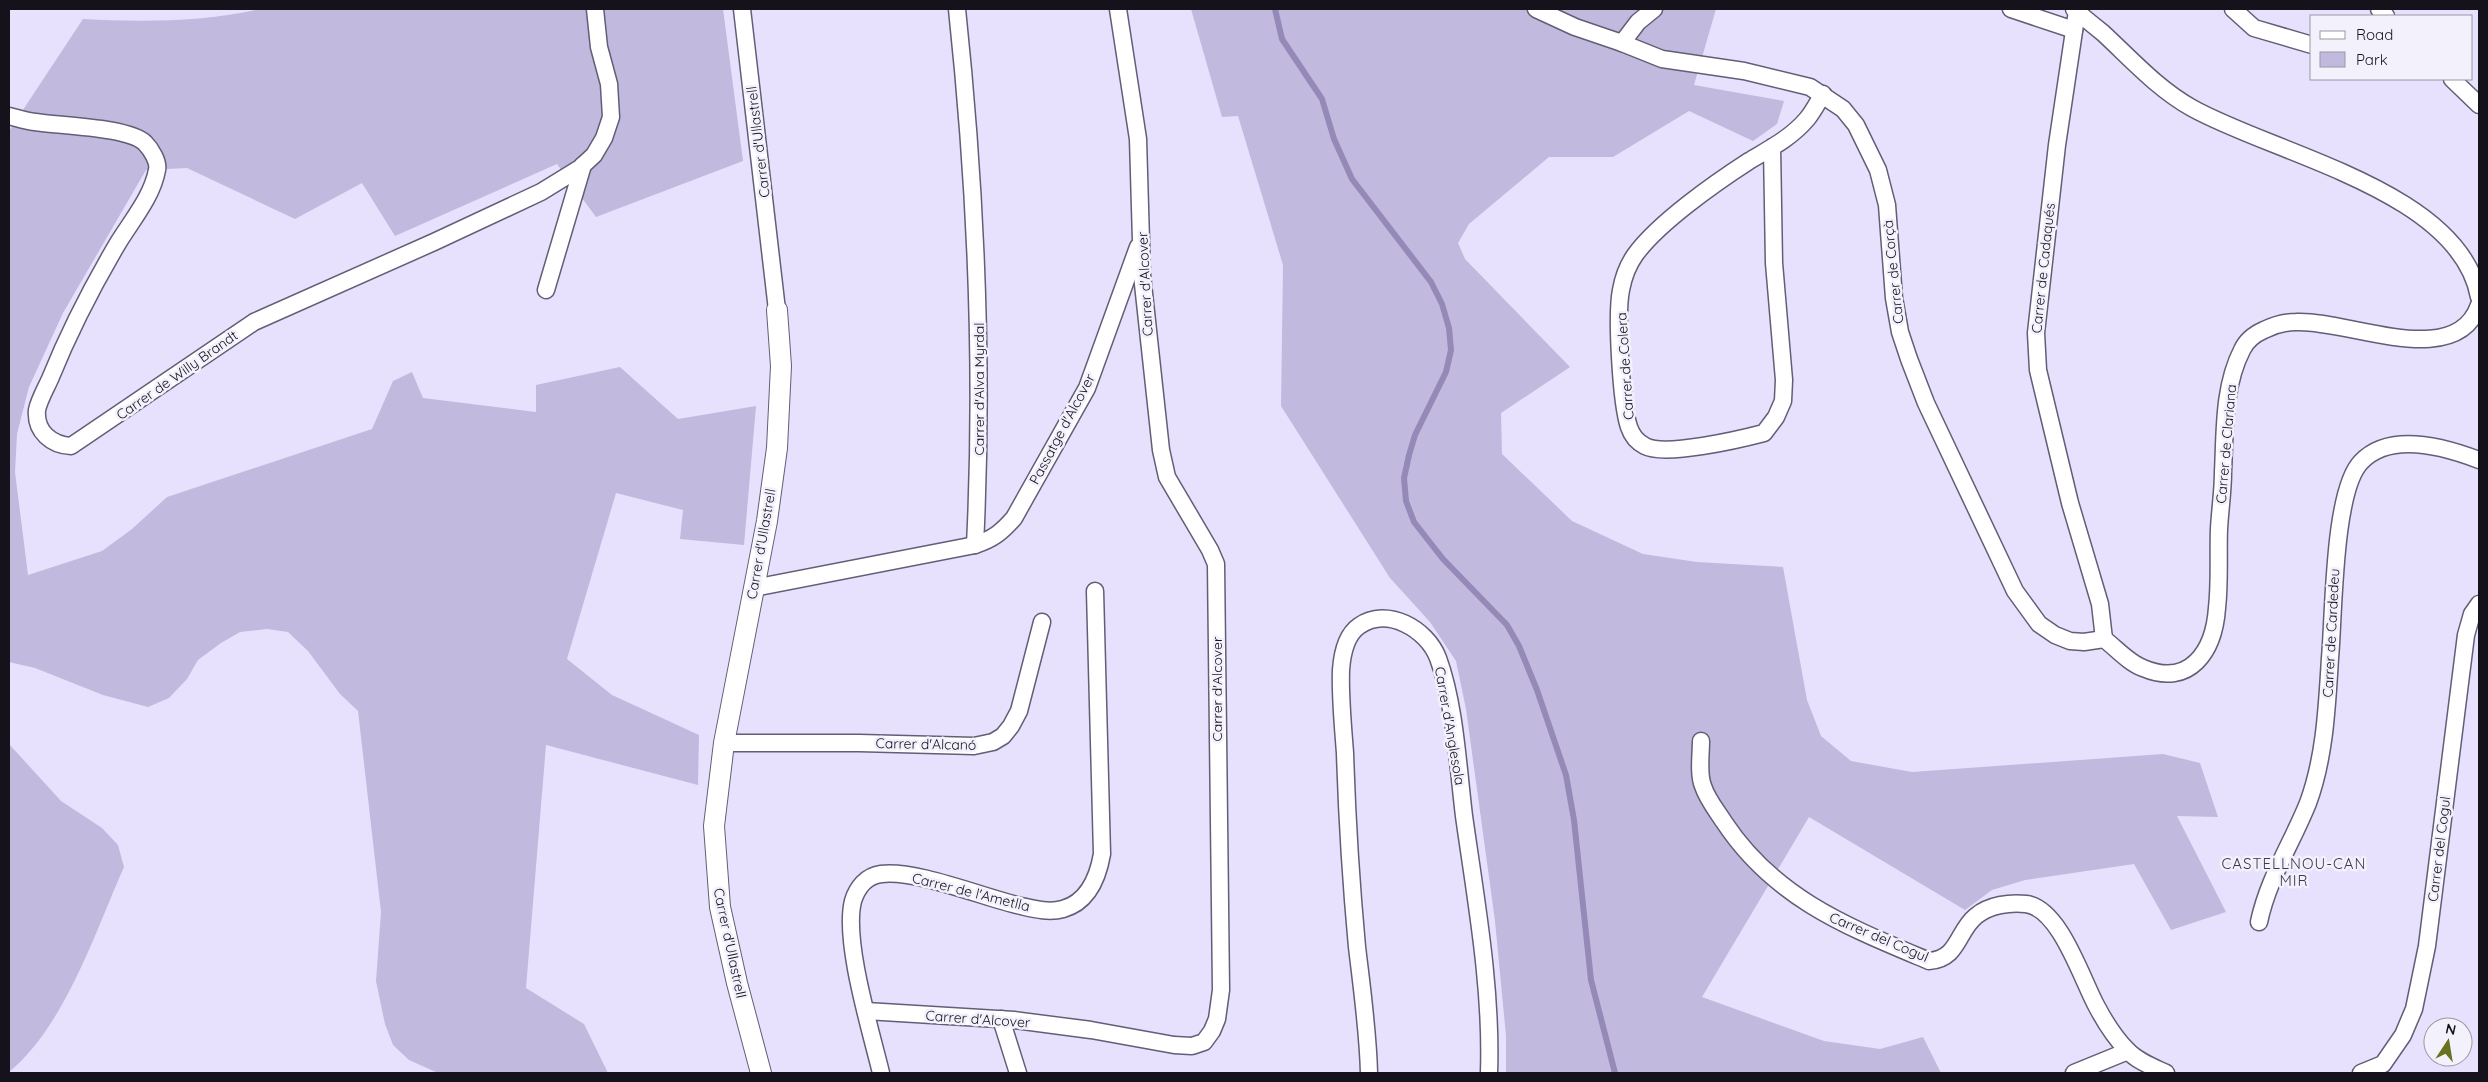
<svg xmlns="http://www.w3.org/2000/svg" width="2488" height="1082" font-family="Quicksand,sans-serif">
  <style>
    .green { fill: #c2b9de }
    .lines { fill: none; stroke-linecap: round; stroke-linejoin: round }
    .stream { stroke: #9589b8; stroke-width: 6 }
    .minor-casing { stroke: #635d76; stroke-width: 19 }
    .tertiary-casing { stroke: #635d76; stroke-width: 22 }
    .minor { stroke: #fff; stroke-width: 16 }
    .tertiary { stroke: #fff; stroke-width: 20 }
    .labels { text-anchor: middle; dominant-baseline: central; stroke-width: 5; stroke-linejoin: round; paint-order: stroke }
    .street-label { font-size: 14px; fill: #15121c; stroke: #f3f1fc }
    .neighbourhood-label { font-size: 15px; letter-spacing: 1px; fill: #3f394f; stroke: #f3f1fc }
  </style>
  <rect width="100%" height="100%" fill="#e7e1fd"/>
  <g class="green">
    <path d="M260 9H723L743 161 596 217 557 164 395 236 362 183 295 219 187 168 146 170 63 313 29 387 17 434 15 472 28 575 102 551 132 529 167 497 372 429 393 381 412 372 423 398 536 412V385L620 367 678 419 756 406 744 545 680 539 683 510 616 493 567 659 612 695 699 735 698 785 546 745 526 988 584 1024 608 1073H438L409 1060 393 1045 385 1024 376 981 381 912 358 711 340 694 308 651 288 632 267 629 240 632 221 643 198 660 187 679 169 698 148 707 103 695 35 668 9 662V131L83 19C141 22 203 22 260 9Z"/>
    <path d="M1191 9H1716L1694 85 1784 101 1777 124 1753 141 1689 111 1613 157H1549L1469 224 1458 243 1465 259 1570 367 1501 413 1502 454 1572 521 1643 554 1697 562 1783 567 1807 700 1821 736 1851 761 1912 772 2163 754 2200 763 2218 817 2177 816 2226 912 2171 930 2134 864 2025 880 1992 890 1965 910 1809 817 1702 997 1824 1041 1880 1049 1923 1037 1941 1073H1506V1036L1495 921 1466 709 1456 661 1430 622 1390 578 1281 406 1283 265 1238 116 1222 117Z"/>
    <path d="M9 744 61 801 102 828 118 845 124 867C95 932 65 1026 9 1072Z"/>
  </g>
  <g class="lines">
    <path class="stream" d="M1275 9 1282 39 1322 99 1334 139 1352 179 1431 282 1442 304 1449 328 1451 350 1446 372 1415 435 1409 455 1404 478 1406 501 1414 522 1443 559 1507 625 1519 646 1537 690 1566 775 1574 820 1591 980 1615 1073"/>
    <defs>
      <g id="minor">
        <path d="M742 9 777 310"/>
        <path d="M1536 9 1575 27 1622 43"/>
        <path d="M1654 9 1638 22 1622 43 1662 59 1744 71 1810 87 1843 109 1856 125 1878 170 1887 205 1894 298 1900 332 1909 359 1926 403 2015 591 2039 624 2055 635 2070 641 2084 642 2104 639"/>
        <path d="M2011 9 2074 30"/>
        <path d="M2074 9C2083 17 2093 25 2103 33 2132 60 2158 89 2192 108 2274 154 2460 191 2479 297"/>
        <path d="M2233 9 2254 28 2312 45"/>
        <path d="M2379 9 2386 16"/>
        <path d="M2077 11 2057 145 2036 333 2038 370 2070 503 2100 604 2104 639"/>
        <path d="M2452 79 2479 105"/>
        <path d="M9 116C17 118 26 121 35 122 60 126 128 127 145 143 151 149 159 162 157 170 152 197 132 220 118 243 92 287 69 332 50 379 46 388 39 400 37 410 35 432 52 445 71 446L254 322 434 242 541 192 580 168 594 155 604 138 611 117 609 84 599 47 595 9"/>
        <path d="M1772 147 1774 263 1784 380 1783 401 1776 417 1764 433C1741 439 1665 457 1645 446 1637 442 1632 436 1629 427 1621 403 1616 315 1621 290 1623 279 1628 265 1635 255 1658 223 1715 183 1749 161 1769 149 1791 138 1807 119 1813 112 1818 102 1823 94"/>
        <path d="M546 290 583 165"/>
        <path d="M975 545C993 539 1002 532 1014 518L1087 388 1138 247"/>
        <path d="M754 588 975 545C984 365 976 188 957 9"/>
        <path d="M2104 639C2116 648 2129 663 2143 668 2190 688 2214 651 2217 608 2220 582 2218 555 2219 529 2220 510 2223 491 2223 472 2225 432 2223 387 2242 350 2246 341 2255 334 2264 330 2274 325 2285 322 2296 322 2347 319 2456 372 2479 305"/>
        <path d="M1701 741C1701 754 1698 774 1703 786 1707 799 1717 811 1724 822 1775 899 1848 927 1929 961 1959 959 1957 931 1976 916 1989 905 2010 902 2026 904 2060 908 2082 980 2097 1007 2105 1022 2115 1038 2127 1050 2137 1061 2153 1067 2166 1073"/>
        <path d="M724 743H859L974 746 993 742 1003 736 1011 726 1019 711 1042 622"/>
        <path d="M2259 922C2268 879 2292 843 2308 803 2325 757 2327 706 2330 658 2334 615 2333 491 2361 462 2390 431 2445 447 2479 460"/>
        <path d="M866 1011 1014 1020 1091 1030 1174 1045 1192 1046 1204 1042 1212 1031 1217 1019 1221 990 1216 564 1210 550 1167 477 1161 450 1142 275 1138 139 1118 9"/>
        <path d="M1001 1019 1018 1073"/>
        <path d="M881 1073C871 1031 843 941 853 901 857 888 866 876 881 874 915 869 985 898 1021 906 1034 909 1049 913 1063 909 1088 902 1098 877 1102 854L1095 591"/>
        <path d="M1369 1073C1368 1031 1362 989 1357 947 1351 882 1347 818 1345 753 1343 726 1340 697 1341 670 1342 656 1346 635 1359 626 1387 606 1427 629 1438 658 1455 704 1458 767 1464 816 1476 901 1492 988 1489 1073"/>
        <path d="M2074 1073 2128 1051"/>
        <path d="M2361 1073 2383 1064 2403 1035 2414 1009 2427 946 2466 635 2472 614 2479 604"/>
      </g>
      <path id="tertiary" d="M761 1073 737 983 720 907 714 826 724 743 767 521 777 448 781 366 777 310"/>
    </defs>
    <use href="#minor" class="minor-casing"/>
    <use href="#tertiary" class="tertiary-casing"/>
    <use href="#minor" class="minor"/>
    <use href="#tertiary" class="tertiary"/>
  </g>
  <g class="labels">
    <g class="street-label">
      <text transform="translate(758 142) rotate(-97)">Carrer d'Ullastrell</text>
      <text transform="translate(2043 268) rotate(-84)">Carrer de Cadaqués</text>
      <text transform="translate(1893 272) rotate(-96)">Carrer de Corçà</text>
      <text transform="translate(1145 284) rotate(-93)">Carrer d'Alcover</text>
      <text transform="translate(1625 366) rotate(-94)">Carrer de Colera</text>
      <text transform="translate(177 375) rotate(-35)">Carrer de Willy Brandt</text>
      <text transform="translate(979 389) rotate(-90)">Carrer d'Alva Myrdal</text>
      <text transform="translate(1062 429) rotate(-62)">Passatge d'Alcover</text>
      <text transform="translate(2226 444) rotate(-85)">Carrer de Clariana</text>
      <text transform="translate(761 544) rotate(-80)">Carrer d'Ullastrell</text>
      <text transform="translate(2331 633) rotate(-87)">Carrer de Cardedeu</text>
      <text transform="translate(1217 689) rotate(-90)">Carrer d'Alcover</text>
      <text transform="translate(1450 726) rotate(80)">Carrer d'Anglesola</text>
      <text transform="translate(926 744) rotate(1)">Carrer d'Alcanó</text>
      <text transform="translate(2439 849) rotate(-83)">Carrer del Cogul</text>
      <text transform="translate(971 892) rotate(14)">Carrer de l'Ametlla</text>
      <text transform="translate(1879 937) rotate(23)">Carrer del Cogul</text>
      <text transform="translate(730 943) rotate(78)">Carrer d'Ullastrell</text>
      <text transform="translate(978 1019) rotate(4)">Carrer d'Alcover</text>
    </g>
    <g class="neighbourhood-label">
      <text x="2294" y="863">CASTELLNOU-CAN<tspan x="2294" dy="17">MIR</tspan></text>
    </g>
  </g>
  <rect width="2488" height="1082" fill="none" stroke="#15121c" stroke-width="20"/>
  <rect x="2310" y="15" width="162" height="65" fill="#f3f1fc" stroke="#9a98a2"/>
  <rect x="2320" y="31" width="25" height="8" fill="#ffffff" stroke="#9a98a2"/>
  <text x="2356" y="40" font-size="15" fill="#15121c">Road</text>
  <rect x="2320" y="52" width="25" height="15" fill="#c2b9de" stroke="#9a98a2"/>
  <text x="2356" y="65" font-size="15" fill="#15121c">Park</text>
  <g transform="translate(2448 1042) rotate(12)"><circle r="24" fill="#f3f1fc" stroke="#9a98a2"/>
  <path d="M0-4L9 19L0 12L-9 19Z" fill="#68721c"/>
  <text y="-8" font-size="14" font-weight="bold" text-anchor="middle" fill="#15121c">N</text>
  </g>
</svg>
